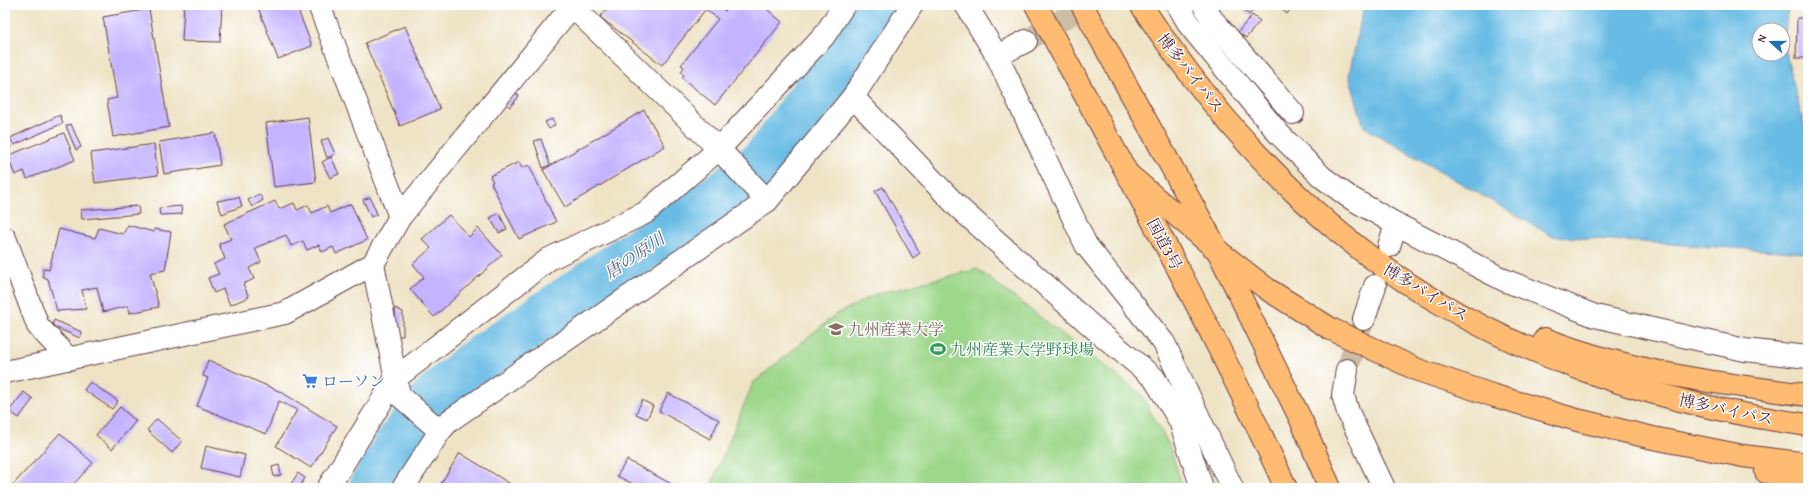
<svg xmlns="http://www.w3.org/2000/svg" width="1813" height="493" font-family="'Gentium Book Plus','Noto Serif JP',serif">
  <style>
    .green { fill: #9dd78a; stroke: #747b5a }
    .water { fill: #68bbe4; stroke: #596d88; fill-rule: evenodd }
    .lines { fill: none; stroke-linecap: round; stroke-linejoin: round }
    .river { stroke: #68bbe4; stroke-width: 47 }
    .building { fill: #c4b4ff }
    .minor-tunnel { stroke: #cdbca6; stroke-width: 22; stroke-dasharray: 22 11; stroke-linecap: butt }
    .minor-casing { stroke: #633c42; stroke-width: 24 }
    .highway-casing { stroke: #633c42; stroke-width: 24 }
    .minor { stroke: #fff; stroke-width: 22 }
    .highway { stroke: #ffbb71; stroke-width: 22 }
    .labels { text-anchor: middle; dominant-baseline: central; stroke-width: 3; stroke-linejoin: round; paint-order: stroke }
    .street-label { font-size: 16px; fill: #4a1f2b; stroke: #fff }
    .education-label { font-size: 16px; fill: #785e54; stroke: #fff; text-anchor: start }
    .leisure-label { font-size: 16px; fill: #27864d; stroke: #fff; text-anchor: start }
    .shop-label { font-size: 16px; fill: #366cbe; stroke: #fff; text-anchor: start }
    .water-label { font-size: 17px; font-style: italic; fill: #565d75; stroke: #fff }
  </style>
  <rect width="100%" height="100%" fill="#fff"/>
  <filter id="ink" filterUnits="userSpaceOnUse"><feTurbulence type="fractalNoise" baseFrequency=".025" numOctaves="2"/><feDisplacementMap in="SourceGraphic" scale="8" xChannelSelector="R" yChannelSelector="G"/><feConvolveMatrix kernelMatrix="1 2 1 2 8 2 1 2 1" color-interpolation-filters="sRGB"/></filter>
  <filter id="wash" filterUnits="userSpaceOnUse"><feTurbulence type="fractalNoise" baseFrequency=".012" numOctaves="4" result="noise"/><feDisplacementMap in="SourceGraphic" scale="16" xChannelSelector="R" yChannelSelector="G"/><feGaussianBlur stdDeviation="0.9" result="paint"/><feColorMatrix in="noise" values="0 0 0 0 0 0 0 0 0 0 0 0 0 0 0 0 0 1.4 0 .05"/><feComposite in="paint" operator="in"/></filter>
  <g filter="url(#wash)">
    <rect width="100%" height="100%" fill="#eee3c5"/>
    <path class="green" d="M977 269 1141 394 1169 445 1183 488H710L753 383 835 315 876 294Z"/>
    <path class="water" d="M1364 5H1788L1784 45 1808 142V253L1552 236 1364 127 1349 75ZM1759 30H1783V54H1759Z"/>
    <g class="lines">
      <path class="river" d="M372 488 397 446 430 402 472 365 725 192 765 160 881 5"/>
    </g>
    <g id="blocks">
      <g class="building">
        <path d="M184 5H222L220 42 182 41Z"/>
        <path d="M257 5H296L312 46 278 59Z"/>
        <path d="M610 5H709L662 65 600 17Z"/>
        <path d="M711 5H718L725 11 729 5H762L782 22 715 105 682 78 684 75 681 72 684 67 681 65 718 19 707 10Z"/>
        <path d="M1238 5H1258L1249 15Z"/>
        <path d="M1282 5H1293L1287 14 1280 8Z"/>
        <path d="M149 9 169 127 113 137 107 100 117 98 103 17Z"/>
        <path d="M1252 15 1260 21 1246 38 1238 32Z"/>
        <path d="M1797 18H1808V58H1796Z"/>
        <path d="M405 26 440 109 400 126 365 43Z"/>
        <path d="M514 92 519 96 510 107 505 103Z"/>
        <path d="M644 110 665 146 565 207 543 170Z"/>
        <path d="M60 115 63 123 14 145 10 138Z"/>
        <path d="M308 117 316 182 274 187 266 123Z"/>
        <path d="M552 119 555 125 549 129 545 122Z"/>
        <path d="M71 124 81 147 76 150 66 126Z"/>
        <path d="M64 133 75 160 27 179 24 171 15 175 7 156Z"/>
        <path d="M215 133 220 165 164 174 159 142Z"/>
        <path d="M328 138 335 154 327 158 321 141Z"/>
        <path d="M541 139 550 165 543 168 534 141Z"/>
        <path d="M7 140 11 148 5 151V141Z"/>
        <path d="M154 144 158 175 95 183 91 153Z"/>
        <path d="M331 157 339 174 330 178 322 162Z"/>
        <path d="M519 162 522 168 529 165 556 222 519 239 491 183 493 182 490 176Z"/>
        <path d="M883 187 920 253 913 258 875 191Z"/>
        <path d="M259 194 263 200 252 207 248 200Z"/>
        <path d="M239 197 242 206 222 214 217 201Z"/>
        <path d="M370 197 377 214 371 217 363 200Z"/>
        <path d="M275 201 279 209 294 203 297 210 308 205 312 213 327 206 330 213 351 204 367 240 336 254 333 247 322 252 319 245 307 250 303 241 291 246 286 235 255 248 261 262 249 268 254 279 243 284 249 297 230 305 223 289 214 293 208 278 219 274 214 264 225 259 219 244 231 239 224 224Z"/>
        <path d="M138 206 139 214 82 219 81 210Z"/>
        <path d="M181 206 182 214 160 215 159 208Z"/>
        <path d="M499 213 507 229 499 233 490 218Z"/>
        <path d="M449 215 469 237 478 228 502 255 434 317 410 289 424 277 413 264 431 248 422 239Z"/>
        <path d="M128 225 154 232V229L171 232 165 270 150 273 159 307 130 313 128 306 103 312 97 287 82 290 86 309 57 311 48 279 43 277V268L49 270 59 229 95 238 99 228 123 234Z"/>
        <path d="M395 308 403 312V336H396Z"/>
        <path d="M54 320 82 332 80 338 52 326Z"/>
        <path d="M5 340 8 350 5 351Z"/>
        <path d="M208 360 281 392 337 426 311 468 276 446 297 410 279 401 266 434 197 406 208 378 203 376Z"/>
        <path d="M90 382 118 401 112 409 84 390Z"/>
        <path d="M24 392 33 399 19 418 9 411Z"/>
        <path d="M668 393 719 420 710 439 659 411Z"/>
        <path d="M642 400 653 406 647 419 636 414Z"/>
        <path d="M120 407 136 421 112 449 96 435Z"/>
        <path d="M157 419 182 441 172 453 147 430Z"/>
        <path d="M60 433 93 463 70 488H10Z"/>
        <path d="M206 446 245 455 240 477 201 468Z"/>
        <path d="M460 453 517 488H438Z"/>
        <path d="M627 460 677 487V488H641L617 476Z"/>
        <path d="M279 465 281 475 274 477 272 467Z"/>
        <path d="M298 473 305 478 299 488H291L289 487Z"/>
      </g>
    </g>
  </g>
  <g filter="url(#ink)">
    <use href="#blocks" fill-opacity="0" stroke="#633c42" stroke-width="1"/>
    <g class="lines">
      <g class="minor-tunnel">
        <path d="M1026 41 1087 5"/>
        <path d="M1347 370 1362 324"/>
      </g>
      <defs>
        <g id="minor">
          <path d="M319 5 400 217"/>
          <path d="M966 5 997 56 1086 245 1164 343 1232 488"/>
          <path d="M1178 5 1190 26 1279 134 1322 177 1349 197 1396 224 1504 280 1595 316 1745 350 1808 357"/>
          <path d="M1204 5 1211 18 1293 113"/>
          <path d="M572 6 719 149 767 201"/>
          <path d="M997 56 1026 41"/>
          <path d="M853 97 958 207 1095 329 1154 378 1180 421 1202 488"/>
          <path d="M5 238 38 326 69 359"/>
          <path d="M1389 246 1396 224"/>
          <path d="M373 264 399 395 440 431"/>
          <path d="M1364 319 1375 286"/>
          <path d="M1347 370 1343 395 1348 412 1384 488"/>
          <path d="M5 372 285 313 373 264 400 217 573 5"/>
          <path d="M328 488 396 378 549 259 645 213 719 149 824 36 844 5"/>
          <path d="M403 488 440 431 449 421 767 201 853 97 912 5"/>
        </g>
        <g id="highway">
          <path d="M1036 5C1122 164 1211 323 1286 488"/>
          <path d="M1082 5 1218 251 1302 422 1330 488"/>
          <path d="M1141 5C1203 99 1279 188 1369 256 1493 350 1655 404 1808 425"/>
          <path d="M1128 174 1218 251 1267 289 1331 329 1418 370 1495 396 1577 420 1653 438 1743 456 1808 464"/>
          <path d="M1545 339C1629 372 1719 384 1808 395"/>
          <path d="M1766 472 1808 480"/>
        </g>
      </defs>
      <use href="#minor" class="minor-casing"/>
      <use href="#highway" class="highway-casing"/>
      <use href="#minor" class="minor"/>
      <use href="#highway" class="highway"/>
    </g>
  </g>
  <defs>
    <symbol id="university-bare" viewBox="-9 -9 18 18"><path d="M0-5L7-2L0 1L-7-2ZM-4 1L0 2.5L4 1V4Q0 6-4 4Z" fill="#8d6e63" stroke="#fff" stroke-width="2.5" paint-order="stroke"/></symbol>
    <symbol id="stadium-bare" viewBox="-9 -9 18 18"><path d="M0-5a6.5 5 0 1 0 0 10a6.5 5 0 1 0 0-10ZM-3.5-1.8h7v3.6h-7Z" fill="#2e9e5b" stroke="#fff" stroke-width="2.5" paint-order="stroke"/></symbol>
    <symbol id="supermarket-bare" viewBox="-9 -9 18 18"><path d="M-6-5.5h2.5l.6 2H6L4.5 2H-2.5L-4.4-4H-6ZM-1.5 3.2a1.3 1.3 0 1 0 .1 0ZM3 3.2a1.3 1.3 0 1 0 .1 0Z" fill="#3f7fe0" stroke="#fff" stroke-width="2.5" paint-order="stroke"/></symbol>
  </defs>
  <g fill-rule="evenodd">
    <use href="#university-bare" x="825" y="318" width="22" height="22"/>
    <use href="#stadium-bare" x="927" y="338" width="22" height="22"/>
    <use href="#supermarket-bare" x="299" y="370" width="22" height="22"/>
  </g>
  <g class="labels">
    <g class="street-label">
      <text transform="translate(1191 73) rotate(52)">博多バイパス</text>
      <text transform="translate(1165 244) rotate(62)">国道3号</text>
      <text transform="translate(1426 292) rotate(31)">博多バイパス</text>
      <text transform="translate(1726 409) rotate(12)">博多バイパス</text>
    </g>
    <g class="education-label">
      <text x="848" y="329">九州産業大学</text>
    </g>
    <g class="leisure-label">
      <text x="950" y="349">九州産業大学野球場</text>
    </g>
    <g class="shop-label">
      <text x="322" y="381">ローソン</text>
    </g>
    <g class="water-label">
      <text transform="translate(634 255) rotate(-34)">唐の原川</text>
    </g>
  </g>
  <rect width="1813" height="493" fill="none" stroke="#fff" stroke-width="20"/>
  <g transform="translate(1771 42) rotate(291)"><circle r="19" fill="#ffffff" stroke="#b7a5aa"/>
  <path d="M0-3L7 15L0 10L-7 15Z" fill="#1f6fb2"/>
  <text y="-6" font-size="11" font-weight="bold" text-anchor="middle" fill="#4a1f2b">N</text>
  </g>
</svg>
